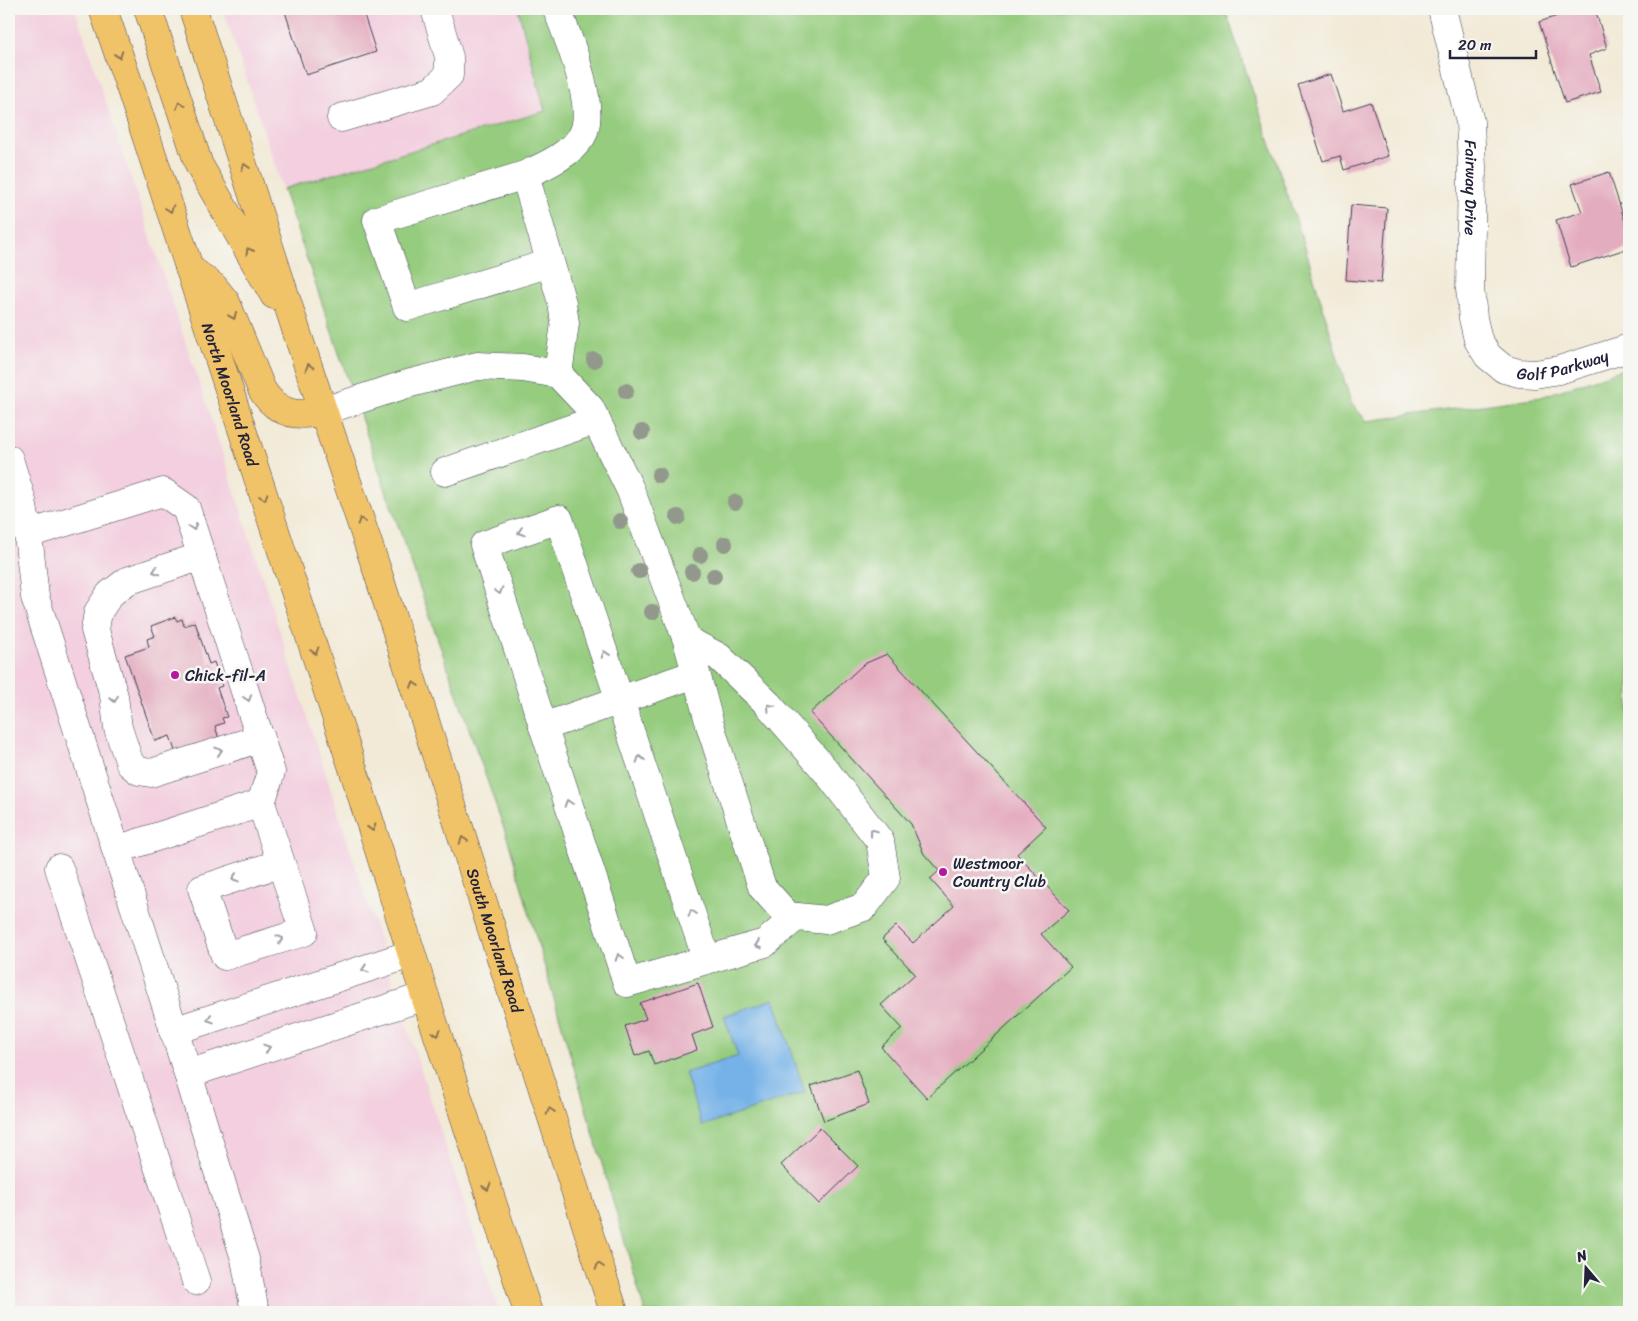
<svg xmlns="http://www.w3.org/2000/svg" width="1638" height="1321" font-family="Sriracha,sans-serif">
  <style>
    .built { fill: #f3cfdf }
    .green { fill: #95cc7e; stroke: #5c775c }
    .water { fill: #76b2e8; stroke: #4c6a92 }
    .building { fill: #e4acbf }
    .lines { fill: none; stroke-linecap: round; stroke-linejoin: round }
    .minor-casing { stroke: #414052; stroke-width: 29 }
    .major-casing { stroke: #414052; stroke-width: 29 }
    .minor { stroke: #fff; stroke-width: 28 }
    .major { stroke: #f1c369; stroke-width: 28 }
    .tree { fill: #92988c }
    .oneway { stroke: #8a7252 }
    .oneway2 { stroke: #9c9ca7 }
    .poi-dot { fill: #b5179e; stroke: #f6f6f2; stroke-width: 2 }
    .labels { text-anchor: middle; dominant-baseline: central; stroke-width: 5; stroke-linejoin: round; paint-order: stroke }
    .street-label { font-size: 16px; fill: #22223b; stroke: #f6f6f2 }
    .poi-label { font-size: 16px; fill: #22223b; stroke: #f6f6f2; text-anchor: start }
  </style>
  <rect width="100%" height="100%" fill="#f6f6f2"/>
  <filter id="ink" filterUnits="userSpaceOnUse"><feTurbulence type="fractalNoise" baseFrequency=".02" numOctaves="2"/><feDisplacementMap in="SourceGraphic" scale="10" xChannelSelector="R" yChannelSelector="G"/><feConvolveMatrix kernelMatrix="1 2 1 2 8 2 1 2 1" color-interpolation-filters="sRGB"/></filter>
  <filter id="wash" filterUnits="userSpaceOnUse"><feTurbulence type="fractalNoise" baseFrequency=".0096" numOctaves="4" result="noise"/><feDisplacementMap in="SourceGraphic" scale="20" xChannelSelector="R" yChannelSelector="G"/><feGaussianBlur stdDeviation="1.12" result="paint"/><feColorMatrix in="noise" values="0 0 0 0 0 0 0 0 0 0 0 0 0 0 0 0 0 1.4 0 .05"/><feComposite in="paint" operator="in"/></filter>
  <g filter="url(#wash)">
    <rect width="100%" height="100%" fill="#f2ead7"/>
    <g class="built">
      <path d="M9 9H75L227 467 499 1312H9Z"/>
      <path d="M223 9H518L545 110 283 189Z"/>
    </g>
    <path class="green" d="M518 9H1225L1305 247 1351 403 1367 421 1541 397 1629 367V1312H645L508 840 387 494 283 189 545 111Z"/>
    <path class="water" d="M774 999 805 1092 702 1126 685 1073 738 1056 724 1016Z"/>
    <g id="blocks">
      <g class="building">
        <path d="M284 9H362L376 52 306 75Z"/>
        <path d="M1579 9H1595L1607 48 1589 55 1601 92 1565 103 1539 22Z"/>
        <path d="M1331 74 1343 111 1371 102 1388 156 1344 170 1340 156 1323 161 1298 85Z"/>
        <path d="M1609 172 1629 234V248L1571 267 1556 220 1582 212 1572 184Z"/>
        <path d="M1351 205 1387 208 1381 283 1346 280Z"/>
        <path d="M175 617 177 621 182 619 184 626 195 622 209 664 214 662 222 686 217 688 227 717 222 718 224 723 215 726 219 739 176 754 170 736 155 741 125 655 149 647 147 639 155 636 151 626Z"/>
        <path d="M887 654 1046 827 1017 854 1069 910 1041 934 1071 967 927 1098 881 1047 902 1028 881 1005 915 974 882 939 896 926 913 943 954 906 930 879 939 871 924 854 911 824 810 713 864 664Z"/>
        <path d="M698 983 713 1027 692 1035 697 1050 654 1065 649 1051 635 1056 625 1026 646 1019 640 1003Z"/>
        <path d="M857 1070 869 1104 824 1121 811 1086Z"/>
        <path d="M820 1128 858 1166 819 1204 781 1165Z"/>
      </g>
    </g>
  </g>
  <g filter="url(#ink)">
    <use href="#blocks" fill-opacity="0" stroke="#414052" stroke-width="1"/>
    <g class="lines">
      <defs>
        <g id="minor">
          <path d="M557 9C568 38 598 108 582 136 570 155 544 166 525 175L562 303 565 323 558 374"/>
          <path id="s1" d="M1442 9 1470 122 1472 167 1470 289 1473 318 1478 340 1488 356 1504 369 1519 373 1535 374 1559 370 1629 348"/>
          <path d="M341 118 432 91 449 75V57L435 9"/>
          <path d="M525 175 377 220 407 307 550 263"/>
          <path d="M323 411 407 384 477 366 523 368 558 374 590 408 630 489 687 640 710 725 762 887 788 916 826 920 864 907 886 878 880 841 826 771 768 704 719 657 687 640"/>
          <path d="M9 459 22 501 28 534 35 597 188 1074 245 1259 255 1312"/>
          <path d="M445 472 596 420"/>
          <path d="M28 534 163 492 186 508 271 772 261 803 304 932 225 956 202 889 281 863"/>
          <path d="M202 556 127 581 110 594 98 612 95 630 114 696 118 728 130 764 139 771 151 773 261 738"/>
          <path d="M543 727 695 674"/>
          <path d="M116 850 261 803"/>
          <path d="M59 868 196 1281"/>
          <path d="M707 960 559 519 484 545 627 983 765 943 796 917"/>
          <path d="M173 1031 411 954"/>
          <path d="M188 1074 425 996"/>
        </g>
        <g id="major">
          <path id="s2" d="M103 9 133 96 357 781 425 996 528 1312"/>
          <path d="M148 9 199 165 274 295"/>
          <path id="s3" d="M193 9 299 339 376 567 614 1312"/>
          <path d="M189 268 214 287 226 302 262 390C277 414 297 418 323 411"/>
        </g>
      </defs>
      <use href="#minor" class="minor-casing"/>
      <use href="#major" class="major-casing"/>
      <use href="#minor" class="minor"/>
      <use href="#major" class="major"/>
    </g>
    <g class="tree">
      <circle cx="594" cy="360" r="8"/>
      <circle cx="626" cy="391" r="8"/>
      <circle cx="642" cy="432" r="8"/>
      <circle cx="659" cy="475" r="8"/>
      <circle cx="735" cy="502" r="8"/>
      <circle cx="678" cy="517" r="8"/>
      <circle cx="620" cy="521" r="8"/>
      <circle cx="725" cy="544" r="8"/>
      <circle cx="700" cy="555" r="8"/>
      <circle cx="639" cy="571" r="8"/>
      <circle cx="692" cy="572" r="8"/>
      <circle cx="714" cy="576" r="8"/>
      <circle cx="652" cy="612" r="8"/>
    </g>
    <defs><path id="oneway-chevron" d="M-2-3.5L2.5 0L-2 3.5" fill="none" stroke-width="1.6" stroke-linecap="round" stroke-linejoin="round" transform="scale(1.25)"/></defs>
    <g class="oneway">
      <use href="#oneway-chevron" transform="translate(119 55) rotate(71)"/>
      <use href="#oneway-chevron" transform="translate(180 105) rotate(-108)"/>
      <use href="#oneway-chevron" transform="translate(245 167) rotate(-108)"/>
      <use href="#oneway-chevron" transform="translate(170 209) rotate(72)"/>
      <use href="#oneway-chevron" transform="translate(249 251) rotate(-120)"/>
      <use href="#oneway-chevron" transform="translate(233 316) rotate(67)"/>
      <use href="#oneway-chevron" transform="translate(309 367) rotate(-108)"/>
      <use href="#oneway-chevron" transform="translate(264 497) rotate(72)"/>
      <use href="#oneway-chevron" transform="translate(361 521) rotate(-108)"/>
      <use href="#oneway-chevron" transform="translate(315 651) rotate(72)"/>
      <use href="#oneway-chevron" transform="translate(414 685) rotate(-108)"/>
      <use href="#oneway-chevron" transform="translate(372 828) rotate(73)"/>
      <use href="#oneway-chevron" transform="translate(463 840) rotate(-108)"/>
      <use href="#oneway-chevron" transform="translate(437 1033) rotate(72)"/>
      <use href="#oneway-chevron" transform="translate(550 1111) rotate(-108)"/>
      <use href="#oneway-chevron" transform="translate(487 1187) rotate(72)"/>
      <use href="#oneway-chevron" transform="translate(599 1266) rotate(-108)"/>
    </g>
    <g class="oneway2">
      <use href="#oneway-chevron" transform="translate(193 527) rotate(72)"/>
      <use href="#oneway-chevron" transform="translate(521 532) rotate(161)"/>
      <use href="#oneway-chevron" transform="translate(156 571) rotate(161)"/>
      <use href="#oneway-chevron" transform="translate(499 591) rotate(72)"/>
      <use href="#oneway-chevron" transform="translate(605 654) rotate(-109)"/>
      <use href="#oneway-chevron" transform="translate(248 698) rotate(72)"/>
      <use href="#oneway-chevron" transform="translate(114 699) rotate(80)"/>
      <use href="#oneway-chevron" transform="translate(770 707) rotate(-132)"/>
      <use href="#oneway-chevron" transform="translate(219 751) rotate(-18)"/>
      <use href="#oneway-chevron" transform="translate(640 759) rotate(-108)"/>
      <use href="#oneway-chevron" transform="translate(568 803) rotate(-108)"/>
      <use href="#oneway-chevron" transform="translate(873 832) rotate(-127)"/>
      <use href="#oneway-chevron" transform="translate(235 878) rotate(162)"/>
      <use href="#oneway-chevron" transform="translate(692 913) rotate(-108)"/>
      <use href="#oneway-chevron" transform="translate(280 939) rotate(-17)"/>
      <use href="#oneway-chevron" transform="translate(758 945) rotate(162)"/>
      <use href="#oneway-chevron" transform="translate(619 957) rotate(-108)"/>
      <use href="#oneway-chevron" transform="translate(365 969) rotate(162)"/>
      <use href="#oneway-chevron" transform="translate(210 1019) rotate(162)"/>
      <use href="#oneway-chevron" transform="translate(267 1048) rotate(-18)"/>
    </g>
  </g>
  <g class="poi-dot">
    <circle cx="175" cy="675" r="5"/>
    <circle cx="943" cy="872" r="5"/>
  </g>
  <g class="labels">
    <g class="street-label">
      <text stroke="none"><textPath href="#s1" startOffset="182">Fairway Drive</textPath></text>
      <text stroke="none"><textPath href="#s1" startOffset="435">Golf Parkway</textPath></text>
      <text stroke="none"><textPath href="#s2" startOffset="406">North Moorland Road</textPath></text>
      <text stroke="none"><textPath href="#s3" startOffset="979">South Moorland Road</textPath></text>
    </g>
    <g class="poi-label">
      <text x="185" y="675">Chick-fil-A</text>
      <text x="953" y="863">Westmoor<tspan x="953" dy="18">Country Club</tspan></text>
    </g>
  </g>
  <rect width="1638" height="1321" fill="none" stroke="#f6f6f2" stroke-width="30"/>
  <g transform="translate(1586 1268) rotate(341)" stroke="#f6f6f2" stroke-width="4" paint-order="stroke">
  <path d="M0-4L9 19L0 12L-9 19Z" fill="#22223b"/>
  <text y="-8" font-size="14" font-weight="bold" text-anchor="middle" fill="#22223b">N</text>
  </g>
  <path d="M1450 50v8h86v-8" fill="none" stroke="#22223b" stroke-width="2.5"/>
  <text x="1458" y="50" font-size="15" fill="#22223b" stroke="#f6f6f2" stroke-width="4" paint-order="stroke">20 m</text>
</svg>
